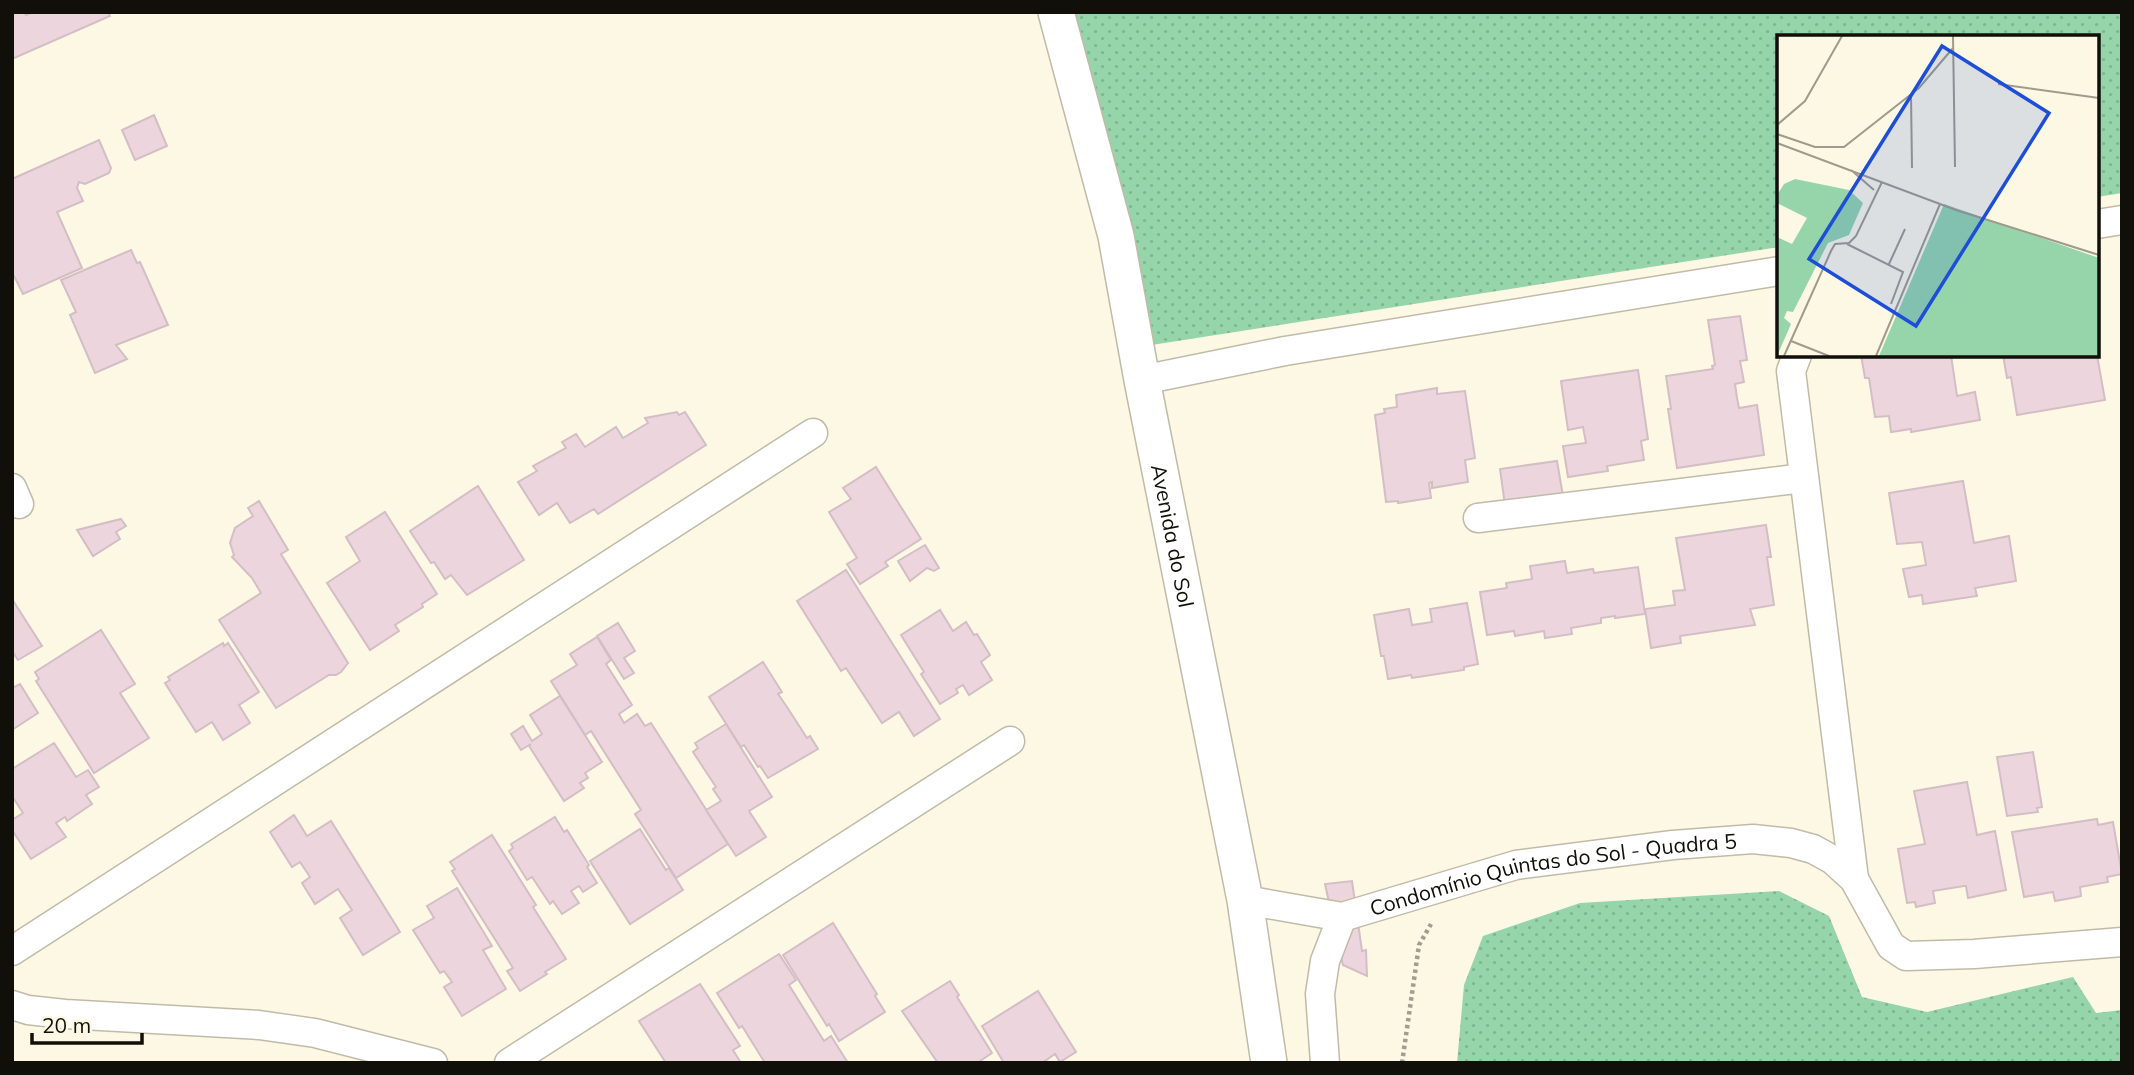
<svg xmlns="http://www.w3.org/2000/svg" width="2134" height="1075" font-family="Mulish,sans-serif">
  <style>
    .grass { fill: url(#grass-dots) }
    .building { fill: #ecd5dc; stroke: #d4bec5; stroke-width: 2 }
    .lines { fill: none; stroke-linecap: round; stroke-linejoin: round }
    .minor-casing { stroke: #c0bba8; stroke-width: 31 }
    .tertiary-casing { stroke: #c0bba8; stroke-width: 38 }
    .path { stroke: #a19d8f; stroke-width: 4.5; stroke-dasharray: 3.5 3.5; stroke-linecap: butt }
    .minor { stroke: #fff; stroke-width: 28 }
    .tertiary { stroke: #fff; stroke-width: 35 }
    .labels { text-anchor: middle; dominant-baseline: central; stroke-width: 5; stroke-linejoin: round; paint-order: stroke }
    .street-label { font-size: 21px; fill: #110f09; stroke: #fdf8e4 }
    .inset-road { fill: none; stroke: #9f9b8c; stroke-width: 2 }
    .view { fill: #1d4ed8; fill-opacity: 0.15; stroke: #1d4ed8; stroke-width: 3.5 }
    .inset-edge { fill: none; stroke: #110f09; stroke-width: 3.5 }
  </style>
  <defs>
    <pattern id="grass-dots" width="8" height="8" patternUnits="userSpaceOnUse" patternTransform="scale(1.75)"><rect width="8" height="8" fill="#95d5a9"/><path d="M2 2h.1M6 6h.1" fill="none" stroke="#7fb690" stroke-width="1.8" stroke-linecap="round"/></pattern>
  </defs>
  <rect width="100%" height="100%" fill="#fdf8e4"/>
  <g class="grass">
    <path d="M1050 12H2122V193L2097 197V37H1779V247L1126 349Z"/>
    <path d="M1779 891 1829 916 1862 997 1927 1012 2073 977 2096 1013 2122 1010V1063H1457L1464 985 1483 936 1580 903Z"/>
  </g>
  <g class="building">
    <path d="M12 12H24L26 15 33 12H108L110 16 12 59Z"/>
    <path d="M154 115 167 146 135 160 122 130Z"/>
    <path d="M99 140 111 168 109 173 85 184 79 182 77 188 83 201 57 212 82 268 23 294 14 276 12 277V179Z"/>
    <path d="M131 250 137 263 140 262 168 325 116 345 127 359 95 373 70 315 76 312 61 280Z"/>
    <path d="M1740 316 1747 360 1740 361 1744 382 1735 384 1737 398 1739 408 1757 405 1764 455 1677 468 1668 409H1671L1666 376 1713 369 1712 366 1715 365 1708 320Z"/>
    <path d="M1861 355H1951L1957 396 1975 392 1980 420 1911 432V429L1891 432 1889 416 1875 417 1869 378H1865Z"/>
    <path d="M2003 355H2097L2105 400 2017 415 2011 377 2007 378Z"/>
    <path d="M1638 370 1648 439 1641 441 1644 460 1607 466 1608 471 1568 477 1563 446 1586 443 1583 427 1568 430 1561 381Z"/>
    <path d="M1437 388V394L1465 391 1475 458 1465 460 1468 482 1432 488V482L1429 483 1431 498 1398 503V501L1386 502 1375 415 1385 413 1384 409 1397 407 1396 395Z"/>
    <path d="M677 412 679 415 685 412 706 445 598 514 594 509 570 523 557 503 539 515 518 482 537 471 533 466 566 448 562 442 576 434 585 447 616 427 623 438 648 423 645 418Z"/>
    <path d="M1557 461 1563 496 1505 505 1500 469Z"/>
    <path d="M876 467 921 539 885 562 888 566 860 584 847 564 857 558 829 512 851 499 843 488Z"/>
    <path d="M1963 481 1974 543 2009 536 2016 581 1975 588 1977 596 1923 604 1922 595 1909 597 1903 569 1926 565 1922 542 1897 544 1889 493Z"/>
    <path d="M478 486 524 560 467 595 451 575 445 579 434 562 431 563 410 531Z"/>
    <path d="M259 501 288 550 281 554 348 663 341 672 336 675H329L276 708 219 620 261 593 252 578 232 557 234 555 230 543 235 528 253 516 248 508Z"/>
    <path d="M385 512 437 594 422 604 423 607 395 625 399 631 370 650 327 583 360 561 346 537Z"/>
    <path d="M121 519 126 526 116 532 120 539 93 556 77 530Z"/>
    <path d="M1766 525 1771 557H1767L1774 605 1750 609 1755 625 1680 636 1681 643 1651 648 1645 609 1675 605 1673 591 1685 590 1676 538Z"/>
    <path d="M925 545 939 568 934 571 927 568 910 581 898 561Z"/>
    <path d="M1565 561 1567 573 1593 569 1594 573 1638 567 1645 614 1615 618V616L1601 618V623L1571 628 1572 634 1545 638 1544 631 1515 636 1514 631 1487 635 1480 592 1507 588 1506 583 1532 579 1530 566Z"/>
    <path d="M846 570 940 719 914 736 899 712 882 723 846 668 841 671 797 601Z"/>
    <path d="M12 599 42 646 18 660 12 651Z"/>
    <path d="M1467 603 1478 664 1464 667V670L1412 678 1411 675 1388 679 1384 656H1381L1374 615 1409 609 1412 625 1432 622 1430 609Z"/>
    <path d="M940 610 953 631 966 622 974 635 977 634 990 655 981 662 992 680 969 695 963 685 956 689 958 693 940 704 921 674 924 672 901 635Z"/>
    <path d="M618 623 635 651 624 658 634 673 624 679 597 636Z"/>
    <path d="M101 630 135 684 120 693 149 738 94 773 36 681 39 679 35 672Z"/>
    <path d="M597 637 611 660 606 664 632 705 619 714 624 723 637 714 645 726 651 723 728 844 676 878 635 814 641 810 591 731 585 735 551 681 577 665 570 654Z"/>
    <path d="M223 643 224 646 228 643 259 692 239 705 250 723 223 740 212 722 196 732 165 683 170 680 168 677Z"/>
    <path d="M763 662 782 692 778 694 787 707 807 738 810 736 818 749 768 778 760 766 758 767 744 745 741 747 709 697Z"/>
    <path d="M20 684 38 713 12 730V688Z"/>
    <path d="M560 696 602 762 585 773 588 778 580 783 584 788 564 801 529 746 531 744 521 750 511 734 523 726 532 741 542 734 530 715Z"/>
    <path d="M726 724 772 797 749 811 766 837 736 856 706 810 721 801 713 789 716 787 693 752 698 748 695 743Z"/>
    <path d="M54 743 76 777 88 770 99 787 86 795 92 804 67 821 65 817 56 823 66 837 31 859 12 830V820L23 813 12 796V769Z"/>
    <path d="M2033 752 2042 807 2037 808 2038 812 2007 816 1997 757Z"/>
    <path d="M1967 782 1977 835 1995 831 2006 890 1968 898 1966 886H1964L1933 891 1935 903 1916 907 1915 902 1907 903 1898 849 1925 844 1914 791Z"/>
    <path d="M294 815 307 836 331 821 400 932 363 955 340 918 352 910 338 889 315 904 302 883 310 877 300 862 292 867 270 832Z"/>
    <path d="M555 817 564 832 567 830 589 865 587 867 597 883 583 892 579 886 571 891 579 903 562 914 553 901 550 904 532 877 527 880 509 851 513 848 511 844Z"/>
    <path d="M2097 819 2098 825 2113 822 2122 874 2107 877 2108 882 2080 887 2081 896 2077 897 2055 901 2053 892 2024 897 2012 832Z"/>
    <path d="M640 829 666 870 669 868 683 890 630 924 590 861Z"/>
    <path d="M492 835 536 905 533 907 566 959 545 972 547 974 520 991 507 971 513 968 452 871 455 869 450 862Z"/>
    <path d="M1352 881 1362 951 1366 950 1367 976 1343 965 1325 884Z"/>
    <path d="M457 888 492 946 483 950 506 989 462 1016 444 987 452 982 444 971 440 973 413 930 434 918 427 906Z"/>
    <path d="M833 923 877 994 875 996 885 1012 839 1041 829 1024 827 1026 783 955Z"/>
    <path d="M779 954 796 980 789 985 824 1041 831 1036 848 1063H765L742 1026 739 1028 717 993Z"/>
    <path d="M950 981 959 995 957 997 992 1053 977 1063H938L902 1011Z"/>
    <path d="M700 984 740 1046 733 1050 741 1063H666L639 1021Z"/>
    <path d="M1038 991 1076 1052 1060 1062 1055 1054 1042 1063H1004L982 1026Z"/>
  </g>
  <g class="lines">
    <defs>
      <g id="minor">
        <path d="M2097 224 2122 220"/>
        <path d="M1797 355 1791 371 1854 879"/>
        <path d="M1142 380 1285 351 1779 271"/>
        <path d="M12 488 19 504"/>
        <path d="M1478 518 1804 478"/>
        <path id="s1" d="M1245 900 1342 917 1516 865 1673 845 1753 839 1791 843 1813 849 1833 860 1854 879 1891 946 1906 956 1974 954 2122 942"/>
        <path d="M12 951 813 433"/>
        <path d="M12 1005 28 1010 65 1014 259 1025 315 1033 433 1063"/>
        <path d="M509 1063 1010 741"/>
        <path d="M1325 1063 1320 994 1325 961 1342 917"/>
      </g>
      <g id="tertiary">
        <path id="s2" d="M1056 12 1116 236 1142 380 1245 900 1269 1063"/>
      </g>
    </defs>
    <use href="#minor" class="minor-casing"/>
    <use href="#tertiary" class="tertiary-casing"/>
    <path class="path" d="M1402 1063 1419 945 1431 924"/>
    <use href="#minor" class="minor"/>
    <use href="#tertiary" class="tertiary"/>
  </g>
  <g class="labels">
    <g class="street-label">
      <text stroke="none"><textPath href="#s2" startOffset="537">Avenida do Sol</textPath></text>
      <text stroke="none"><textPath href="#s1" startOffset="315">Condomínio Quintas do Sol - Quadra 5</textPath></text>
    </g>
  </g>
  <g transform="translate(1777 35)">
    <rect width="322" height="322" fill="#fdf8e4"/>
    <path d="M18 144 72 155 86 168 72 200 51 208 16 277 10 276 7 283 14 289 0 321V202L15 209 30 183 0 168V160L7 149ZM167 169 322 223V321H102Z" fill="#95d5a9"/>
    <path class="inset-road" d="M176 1 178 132M221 49 322 63M134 60 135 133M0 90 28 66 65 1M0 99 38 112H67L142 53 176 13M0 108 179 175 322 220M74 135 97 155M70 209 126 237 114 269M112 229 128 194M14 306 52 321M7 321 54 216 58 209 72 208 79 201 105 147M99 321 163 169"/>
    <path class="view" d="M165 11 272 78 139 291 32 224Z"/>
    <rect width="322" height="322" class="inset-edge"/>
  </g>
  <rect width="2134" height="1075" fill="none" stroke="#110f09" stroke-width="28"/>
  <path d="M32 1033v10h110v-10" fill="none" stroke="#110f09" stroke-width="3.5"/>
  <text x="42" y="1033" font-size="21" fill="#110f09" stroke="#fdf8e4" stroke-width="5" paint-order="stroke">20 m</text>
</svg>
